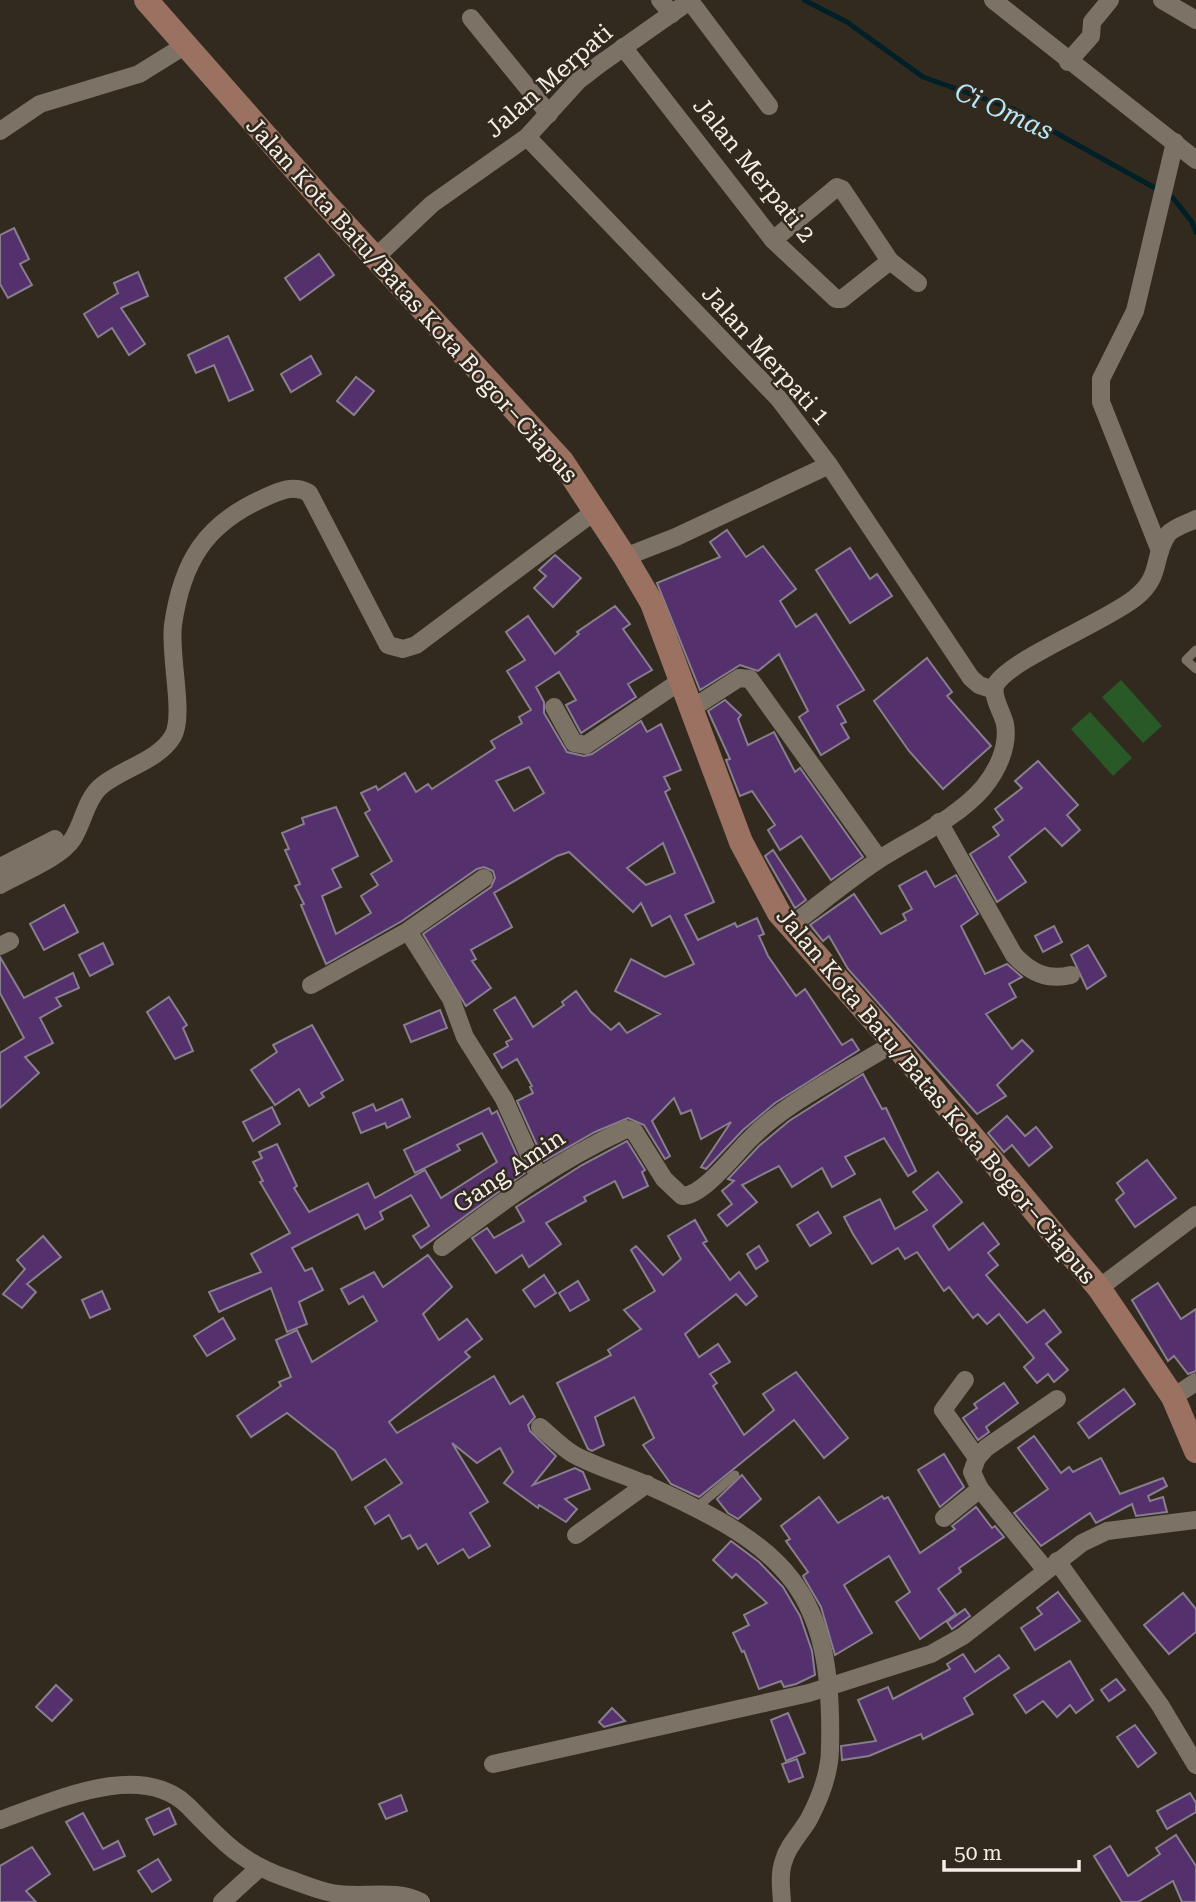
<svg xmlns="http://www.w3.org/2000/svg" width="1196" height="1902" font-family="'Roboto Serif',serif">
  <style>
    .green { fill: #295927 }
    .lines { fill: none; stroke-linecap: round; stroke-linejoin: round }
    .stream { stroke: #002028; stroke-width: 5 }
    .building { fill: #54306c; stroke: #877f8e; stroke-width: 2; fill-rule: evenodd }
    .lane { stroke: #7c7265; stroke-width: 9 }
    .street { stroke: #7c7265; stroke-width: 18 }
    .secondary { stroke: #9b7161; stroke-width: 24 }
    .labels { text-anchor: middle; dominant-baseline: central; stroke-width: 5; stroke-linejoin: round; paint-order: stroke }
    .street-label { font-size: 24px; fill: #f4eee7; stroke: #322a1e }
    .water-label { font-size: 26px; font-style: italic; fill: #b7e8f7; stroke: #322a1e }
  </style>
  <rect width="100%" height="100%" fill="#322a1e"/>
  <g class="green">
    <path d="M1121 680 1162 726 1143 743 1102 697Z"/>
    <path d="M1090 712 1132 758 1113 776 1071 729Z"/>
  </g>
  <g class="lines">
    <path class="stream" d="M804 0 847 22 923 77 1013 109 1173 198 1192 222 1196 232"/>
  </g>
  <g class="building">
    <path d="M14 228 29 259 20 264 32 285 8 298 0 284V235Z"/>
    <path d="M319 254 334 275 300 300 285 278Z"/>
    <path d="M138 272 148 296 121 308 145 344 129 355 112 328 98 337 84 314 118 293 114 283Z"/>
    <path d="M228 336 253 390 229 401 214 365 196 373 188 355Z"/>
    <path d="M311 356 321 374 291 392 281 374Z"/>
    <path d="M356 377 374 391 354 415 337 401Z"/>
    <path d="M727 530 746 557 763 546 796 589 780 601 796 627 816 614 864 690 837 706 846 722 841 724 849 738 821 755 799 717 808 711 779 654 758 671 740 665 700 690 657 583 720 557 710 542Z"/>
    <path d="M850 548 870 579 877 574 892 596 850 623 816 570Z"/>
    <path d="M555 555 581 578 553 607 534 588 546 576 539 570Z"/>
    <path d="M615 606 630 624 623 629 652 670 628 684 636 697 581 733 566 705 576 700 559 672 536 687 544 702V713L567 752 584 756 592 754 641 721 647 732 661 724 681 770 664 777 670 789 665 792 714 902 685 915 698 940 735 923 737 927 757 918 764 934 759 936 768 956 796 996 805 989 842 1045 852 1039 859 1050 775 1103 743 1130 706 1169 701 1167 731 1122 701 1139 691 1110 681 1114 674 1098 652 1121 670 1156 665 1159 644 1125 628 1118 595 1132 544 1161 517 1101 533 1093 530 1087 532 1086 517 1059 502 1068 494 1054 508 1046 506 1042 512 1039 494 1010 515 997 533 1027 564 1005 562 1002 576 991 591 1012 611 1030 619 1023 627 1033 660 1014 615 991 631 959 665 977 694 964 670 916 652 926 641 903 633 912 569 852 557 856 494 893 512 927 471 950 476 959 472 961 491 988 466 1006 423 934 491 887 495 878 493 871 484 867 477 869 402 921 326 964 301 905 304 904 295 886 300 884 285 850 289 849 282 833 304 824 302 818 336 807 358 856 332 869 341 887 322 896 336 934 371 913 361 896 378 885 371 874 392 861 365 813 370 810 361 793 376 786 378 790 405 773 416 792 428 784 432 789 495 748 491 741 522 723 519 717 531 710 507 671 525 660 506 632 528 616 555 654 579 634 577 632ZM529 767 544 793 514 811 496 781ZM663 843 675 873 646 885 627 868Z"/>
    <path d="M927 658 952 692 947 696 991 746 943 789 909 751 874 701Z"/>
    <path d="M725 700 741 715 738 719 748 745 774 732 795 772 800 768 863 857 831 880 801 836 780 850 768 830 775 825 752 791 740 796 726 760 730 759 708 711Z"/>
    <path d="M1038 761 1078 805 1067 815 1080 830 1062 846 1045 828 1009 857 1026 882 997 902 970 854 999 835 993 827 1003 820 995 809 1022 788 1015 781Z"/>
    <path d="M773 850 806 900 795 908 765 856Z"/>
    <path d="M926 871 935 887 956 875 978 914 961 926 985 974 1007 964 1022 977 1009 984 1016 997 986 1014 1012 1049 1022 1040 1033 1051 997 1085 1006 1096 977 1114 848 969 829 936 823 941 810 925 854 894 881 934 906 920 903 914 912 909 899 886Z"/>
    <path d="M64 905 78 932 44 950 30 924Z"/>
    <path d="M1054 926 1062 942 1043 952 1035 936Z"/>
    <path d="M103 943 113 964 90 976 79 955Z"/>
    <path d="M1088 945 1106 976 1087 989 1071 955Z"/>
    <path d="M0 957 24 998 73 973 79 988 56 998 61 1006 40 1018 53 1043 25 1057 39 1073 0 1108V1053L24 1038 0 993Z"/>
    <path d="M169 997 187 1025 183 1028 193 1051 175 1059 147 1012Z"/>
    <path d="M440 1010 447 1028 411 1042 404 1025Z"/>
    <path d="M312 1025 343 1080 321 1093 324 1097 309 1106 299 1089 275 1105 251 1070 277 1052 273 1045Z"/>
    <path d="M863 1074 882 1109 886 1108 916 1171 908 1176 884 1138 845 1157 855 1174 832 1187 822 1168 792 1187 779 1166 742 1185 757 1202 727 1226 718 1215 732 1204 722 1191 734 1181 728 1179 759 1146 789 1121Z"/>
    <path d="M402 1099 410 1117 387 1128 385 1123 361 1133 353 1113 373 1104 376 1111Z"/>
    <path d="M272 1107 280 1124 253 1141 243 1122Z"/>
    <path d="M489 1108 492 1114 497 1111 525 1173 421 1248 413 1236 429 1226 411 1195 380 1212 383 1219 365 1229 358 1214 292 1248 305 1271 312 1268 323 1290 299 1302 307 1324 287 1332 271 1288 219 1312 209 1292 261 1272 251 1254 290 1233 260 1182 263 1181 253 1162 262 1158 259 1152 277 1144 297 1186 294 1188 309 1212 368 1183 375 1198 425 1170 441 1198 497 1162 482 1133 457 1145 460 1150 415 1173 404 1150Z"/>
    <path d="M1007 1116 1025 1136 1036 1127 1052 1147 1029 1166 1012 1145 1004 1152 988 1133Z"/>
    <path d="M627 1141 645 1170 642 1172 648 1186 623 1198 615 1181 584 1197 586 1201 546 1223 561 1244 529 1267 522 1255 496 1273 472 1238 487 1228 494 1238 524 1221 516 1207 582 1165Z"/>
    <path d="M1147 1160 1176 1198 1135 1227 1116 1200 1124 1193 1117 1183Z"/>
    <path d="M938 1172 962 1202 933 1226 949 1250 983 1223 999 1244 988 1253 998 1265 986 1275 1027 1323 1044 1310 1061 1332 1046 1344 1068 1370 1054 1382 1048 1374 1037 1383 1024 1367 1034 1358 999 1314 987 1324 978 1314 973 1318 949 1287 944 1291 917 1252 905 1259 898 1248 872 1264 853 1234 844 1217 880 1199 895 1229 927 1210 913 1192Z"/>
    <path d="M818 1212 831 1233 810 1246 797 1225Z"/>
    <path d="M695 1220 707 1241 703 1243 730 1280 739 1272 757 1296 746 1305 736 1294 685 1334 699 1357 718 1344 730 1362 710 1374 717 1383 713 1386 744 1435 774 1410 763 1394 796 1372 848 1438 824 1458 794 1420 699 1497 671 1484 643 1445 654 1438 634 1397 595 1417 604 1445 592 1451 588 1449 557 1383 611 1355 608 1350 641 1329 624 1310 655 1291 631 1250 636 1246 663 1275 681 1259 668 1236Z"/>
    <path d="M43 1236 61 1257 27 1284 36 1292 22 1308 3 1294 25 1269 17 1260Z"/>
    <path d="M759 1246 768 1261 756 1269 747 1254Z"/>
    <path d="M428 1255 452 1287 423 1314 439 1340 467 1319 482 1339 465 1352 470 1357 389 1422 397 1433 494 1376 510 1404 523 1396 535 1417 528 1425 530 1431 556 1456 533 1485 575 1468 583 1472 590 1489 565 1499 577 1509 566 1522 539 1505 538 1508 504 1483 513 1472 500 1448 477 1463 452 1443 488 1502 470 1513 490 1546 469 1558 463 1549 438 1564 426 1544 418 1549 410 1535 402 1539 389 1515 375 1524 365 1507 402 1483 385 1459 352 1480 335 1451 287 1413 251 1437 237 1416 281 1386 279 1382 291 1377 276 1340 297 1330 312 1362 377 1321 363 1296 349 1304 341 1289 374 1272 383 1287Z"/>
    <path d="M544 1275 556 1293 535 1307 523 1290Z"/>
    <path d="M578 1281 589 1300 570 1311 559 1293Z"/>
    <path d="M1158 1283 1181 1319 1196 1309V1371L1188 1374 1174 1356 1168 1361 1132 1300Z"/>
    <path d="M102 1291 110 1309 90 1318 82 1300Z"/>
    <path d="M223 1318 235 1339 207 1356 194 1336Z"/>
    <path d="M1004 1383 1018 1403 986 1427 989 1432 978 1440 963 1418 977 1408 974 1404Z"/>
    <path d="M1124 1389 1135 1404 1089 1438 1078 1423Z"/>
    <path d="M1034 1436 1061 1473 1069 1467 1073 1472 1101 1458 1120 1494 1163 1478 1167 1486 1148 1496 1150 1501 1163 1497 1167 1512 1136 1516 1132 1504 1096 1523 1090 1513 1041 1546 1014 1513 1048 1489 1018 1448Z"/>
    <path d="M944 1454 964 1487 940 1507 918 1470Z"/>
    <path d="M742 1475 761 1499 738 1519 728 1513 717 1499Z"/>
    <path d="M882 1496 884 1499 888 1497 920 1553 955 1529 952 1526 976 1507 992 1528 995 1526 1004 1537 959 1568 961 1572 938 1589 956 1614 920 1639 896 1602 910 1592 889 1556 844 1585 872 1633 835 1655 821 1607 803 1576 808 1572 786 1541 790 1539 781 1526 819 1497 838 1523Z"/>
    <path d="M731 1541 759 1562 783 1587 800 1616 812 1651 815 1675 796 1684 784 1687 781 1681 759 1689 744 1651 742 1652 733 1633 749 1625 744 1615 767 1603 736 1574 732 1578 713 1560Z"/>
    <path d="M1058 1592 1080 1621 1035 1650 1021 1628 1042 1614 1037 1608Z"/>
    <path d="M1183 1593 1196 1609V1632L1169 1654 1144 1625Z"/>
    <path d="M965 1609 970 1616 952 1629 947 1622Z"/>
    <path d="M963 1654 975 1672 999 1655 1009 1668 964 1698 973 1714 923 1739 921 1734 869 1756 842 1760 841 1746 876 1741 858 1700 888 1687 893 1699 950 1669 947 1664Z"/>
    <path d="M1070 1661 1093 1700 1076 1713 1070 1705 1057 1717 1043 1701 1026 1713 1014 1695Z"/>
    <path d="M1116 1679 1125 1690 1109 1701 1101 1690Z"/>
    <path d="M56 1685 72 1700 52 1721 36 1707Z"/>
    <path d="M612 1708 625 1721 604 1727 599 1722Z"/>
    <path d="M788 1713 805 1753 786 1761 771 1720Z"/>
    <path d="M1135 1725 1156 1753 1138 1767 1117 1737Z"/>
    <path d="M797 1759 803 1777 789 1782 782 1764Z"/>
    <path d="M1190 1793 1196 1803V1812L1167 1829 1157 1811Z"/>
    <path d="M401 1795 407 1811 386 1819 379 1804Z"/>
    <path d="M169 1808 176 1824 154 1835 146 1819Z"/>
    <path d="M83 1813 103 1849 118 1841 125 1856 94 1870 66 1822Z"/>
    <path d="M1176 1835 1196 1866V1902H1182L1173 1881 1138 1902H1122L1094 1856 1110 1846 1128 1876 1160 1854 1156 1848Z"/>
    <path d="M32 1847 50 1874 26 1891 36 1902H0V1866Z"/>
    <path d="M158 1859 171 1880 152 1892 138 1871Z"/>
  </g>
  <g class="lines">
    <g class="lane">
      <path d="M1196 650 1186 660 1196 669"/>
      <path d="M696 1508 735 1475"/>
    </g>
    <g class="street">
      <path d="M660 0 672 14"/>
      <path d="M993 0 1196 160"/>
      <path d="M1162 0 1196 20"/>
      <path d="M690 1 769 106"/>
      <path d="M471 18 549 114"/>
      <path d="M623 47 773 240 836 299H842L890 261"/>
      <path d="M1068 62 1091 36 1092 22 1110 0"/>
      <path d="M0 131 40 104 139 74 184 46"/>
      <path d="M527 137 779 399 829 465 971 678 979 685 994 690"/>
      <path d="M773 240 837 187 842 189 890 261 918 283"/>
      <path d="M377 256 432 204 527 137 578 81 600 64 691 0"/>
      <path d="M1160 551 1101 402V379L1135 311 1175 142"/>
      <path d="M625 557 676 537 829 465"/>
      <path d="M554 707 574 743 586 745 682 680"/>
      <path d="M691 709 739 678 750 679 879 859"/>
      <path d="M939 822 1014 955C1030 972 1047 981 1071 975"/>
      <path d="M0 867 55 839"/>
      <path d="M0 885C19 874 60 858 72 840 83 824 85 802 99 788 119 769 158 762 173 736 185 715 169 655 173 625 182 562 205 524 264 498 279 491 293 484 309 493L388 645 403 649 416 645 595 511"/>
      <path d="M789 927C820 904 850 878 883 857 916 836 957 818 983 788 997 771 1009 747 1005 724 1003 713 990 695 996 684 1011 659 1105 622 1135 598 1163 576 1152 556 1168 534 1174 527 1188 523 1196 519"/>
      <path d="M408 931 451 999 465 1037 504 1099 538 1175"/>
      <path d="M0 946 10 941"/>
      <path d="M311 985 408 931 484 878"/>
      <path d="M442 1247C504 1200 555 1162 626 1129L634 1131 664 1179 682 1196C704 1196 735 1153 751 1138 786 1102 851 1070 894 1043"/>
      <path d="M1099 1288 1196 1215"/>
      <path d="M965 1380 943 1410 977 1458"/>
      <path d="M1173 1397 1196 1382"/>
      <path d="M540 1427C551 1436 561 1447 573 1454 596 1467 623 1474 647 1485 786 1547 834 1589 830 1748 830 1772 820 1798 809 1819 801 1833 788 1845 784 1860 779 1873 781 1888 782 1902"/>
      <path d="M944 1518 980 1489"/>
      <path d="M576 1535 647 1484"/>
      <path d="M1057 1561 1160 1705 1196 1765"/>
      <path d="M1045 1569 980 1489 972 1472 977 1458 986 1448 1057 1399"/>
      <path d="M493 1764 809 1693 931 1654 963 1636 1082 1543 1107 1531 1196 1520"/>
      <path d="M0 1820C52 1802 141 1759 188 1806 221 1840 240 1862 286 1878 301 1883 316 1890 332 1893 361 1899 394 1888 421 1902"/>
      <path d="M222 1902 258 1869"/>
    </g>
    <path class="secondary" d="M146 0 324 202 562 461 625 557 652 603 741 842 779 913 894 1043 1099 1288 1173 1397 1196 1451"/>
  </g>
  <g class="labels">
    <g class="street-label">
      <text transform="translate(549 81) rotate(-41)">Jalan Merpati</text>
      <text transform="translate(754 170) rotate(51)">Jalan Merpati 2</text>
      <text transform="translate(412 300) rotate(48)">Jalan Kota Batu/Batas Kota Bogor–Ciapus</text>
      <text transform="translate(766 355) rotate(48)">Jalan Merpati 1</text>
      <text transform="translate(936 1096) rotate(50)">Jalan Kota Batu/Batas Kota Bogor–Ciapus</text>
      <text transform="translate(509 1171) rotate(-34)">Gang Amin</text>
    </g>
    <g class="water-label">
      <text transform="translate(1004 111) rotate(24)">Ci Omas</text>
    </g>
  </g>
  <path d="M944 1860v10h135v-10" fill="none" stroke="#f4eee7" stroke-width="3.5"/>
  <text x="954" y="1860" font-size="21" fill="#f4eee7" stroke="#322a1e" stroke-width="5" paint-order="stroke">50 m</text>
</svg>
